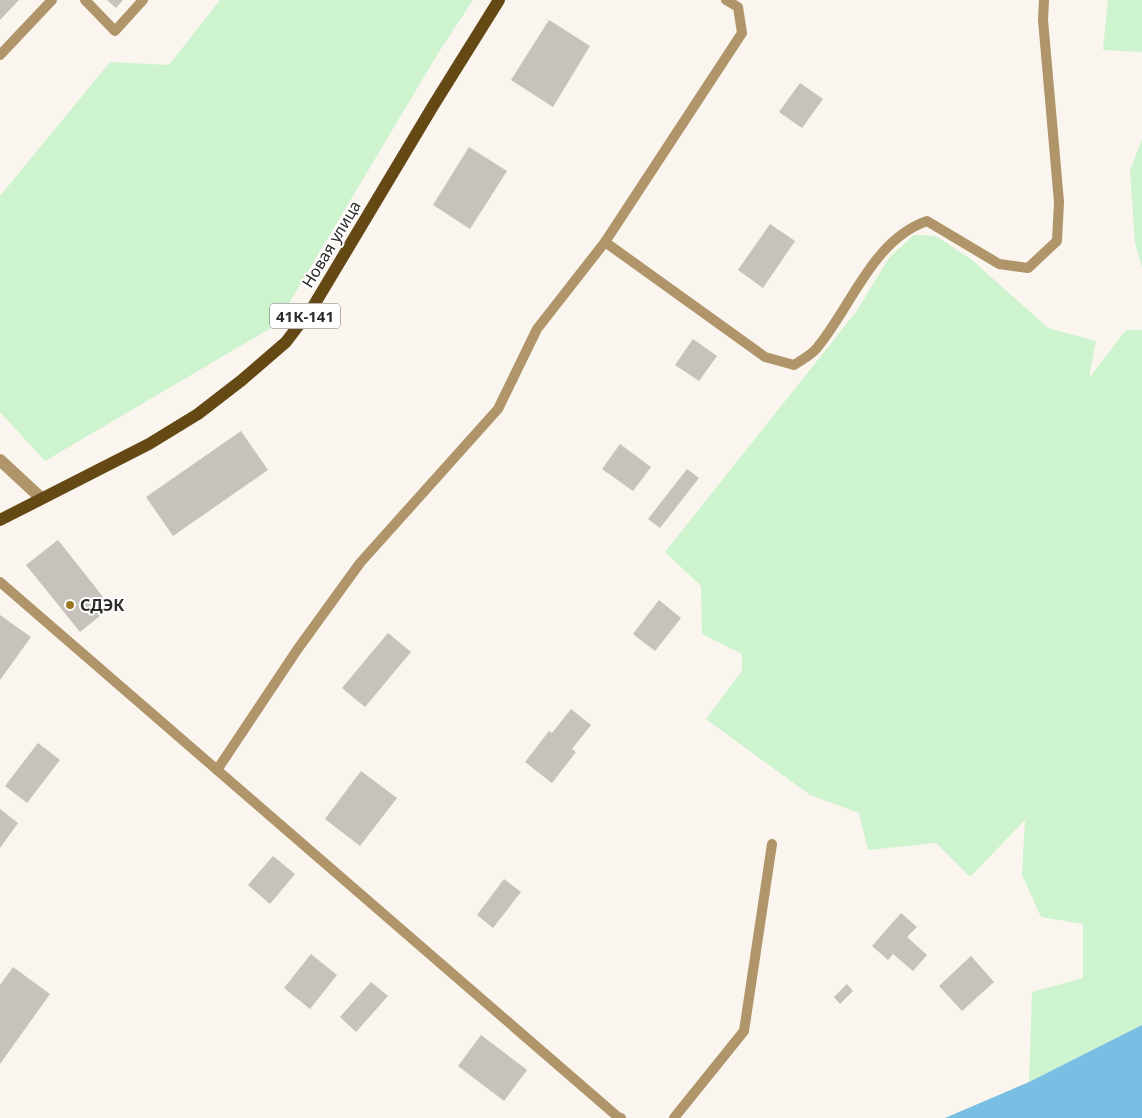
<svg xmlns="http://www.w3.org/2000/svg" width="1142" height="1118" font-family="'Noto Sans',sans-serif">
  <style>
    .green { fill: #cdf4ce }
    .water { fill: #78bfe3 }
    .building { fill: #c7c2bb }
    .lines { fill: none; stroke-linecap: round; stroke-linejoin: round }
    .lane { stroke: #af9569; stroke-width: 10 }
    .street { stroke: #af9569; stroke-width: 12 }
    .primary { stroke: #644915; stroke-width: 12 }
    .poi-dot { fill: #9b7722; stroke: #fff; stroke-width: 2 }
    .labels { text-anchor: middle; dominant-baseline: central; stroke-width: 4; stroke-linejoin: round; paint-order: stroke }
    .shield { fill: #fff; stroke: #6d6b69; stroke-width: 1 }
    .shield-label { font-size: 15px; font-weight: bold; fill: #2e2c29 }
    .street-label { font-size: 16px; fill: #2e2c29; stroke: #fff }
    .poi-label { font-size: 16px; font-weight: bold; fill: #2e2c29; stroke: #fff; text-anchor: start }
  </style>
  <rect width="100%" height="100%" fill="#faf5ee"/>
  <g class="green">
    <path d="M220 0H473L437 55 276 325 45 461 0 412V196L110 62 169 65Z"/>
    <path d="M1108 0H1142V52L1103 50Z"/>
    <path d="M1142 139V267L1135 243 1130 171Z"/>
    <path d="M914 235 936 236 972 260 1048 328 1096 341 1089 378 1126 330H1142V1025L1029 1082 1032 992 1083 978V924L1041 917 1022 875 1025 820 970 877 936 843 868 850 859 813 810 795 706 719 742 671V654L702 634 701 586 665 552 856 312 889 258Z"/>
  </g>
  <path class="water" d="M1142 1025V1118H945L1029 1082Z"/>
  <g class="building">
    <path d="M0 0H19L0 20Z"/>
    <path d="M107 0H123L116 8Z"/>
    <path d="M549 20 590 46 553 107 511 80Z"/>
    <path d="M800 83 823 99 802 128 779 112Z"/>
    <path d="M469 147 507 171 470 229 433 205Z"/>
    <path d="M770 224 795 241 763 288 738 270Z"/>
    <path d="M693 339 717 356 699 381 675 365Z"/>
    <path d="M241 431 268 470 173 536 146 497Z"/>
    <path d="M620 444 651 467 633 491 602 469Z"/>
    <path d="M687 469 699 478 660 528 648 519Z"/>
    <path d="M58 540 111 607 80 632 26 565Z"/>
    <path d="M659 600 681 618 655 651 633 634Z"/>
    <path d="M0 615 31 637 0 680Z"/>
    <path d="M388 633 411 652 365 707 342 688Z"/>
    <path d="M571 709 591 725 572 749 576 752 552 783 525 762 549 731 552 733Z"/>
    <path d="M38 743 60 760 27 803 5 786Z"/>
    <path d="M361 771 397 798 360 846 325 819Z"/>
    <path d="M0 809 18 823 0 848Z"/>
    <path d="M273 856 295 874 270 904 248 885Z"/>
    <path d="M504 879 521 892 493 928 477 915Z"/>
    <path d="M901 913 917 927 907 937 927 955 913 971 893 954 888 960 872 946Z"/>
    <path d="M311 954 337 975 310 1009 284 988Z"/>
    <path d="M971 956 994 982 962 1011 939 986Z"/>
    <path d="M13 967 50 994 0 1064V985Z"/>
    <path d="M371 982 388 996 356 1032 340 1017Z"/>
    <path d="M847 984 853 991 840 1004 834 997Z"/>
    <path d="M481 1035 527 1070 504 1101 458 1066Z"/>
  </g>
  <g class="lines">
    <g class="lane">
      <path d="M85 0 115 31 143 0"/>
      <path d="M0 55 52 0"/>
      <path d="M605 242 765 357 794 365C801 360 810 356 816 349 851 308 872 240 927 221L999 264 1028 268 1057 241 1059 202 1043 20 1044 0"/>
      <path d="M0 582 618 1117 621 1118"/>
      <path d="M217 770 297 650 360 563 498 409 537 329 605 242 742 33 738 7 726 0"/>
      <path d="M674 1118 744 1031 772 844"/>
    </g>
    <path class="street" d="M0 460 41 498"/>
    <path class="primary" d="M0 520 149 444 198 414 242 380 286 342 314 305 433 106 499 0"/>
  </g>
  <circle class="poi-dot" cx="70" cy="605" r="5"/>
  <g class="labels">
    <rect class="shield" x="270" y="303.5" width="70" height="25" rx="4"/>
    <g class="shield-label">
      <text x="305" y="316">41К-141</text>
    </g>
    <g class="street-label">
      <text transform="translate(331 244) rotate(-59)">Новая улица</text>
    </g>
    <g class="poi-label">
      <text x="80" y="605">СДЭК</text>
    </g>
  </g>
</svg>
